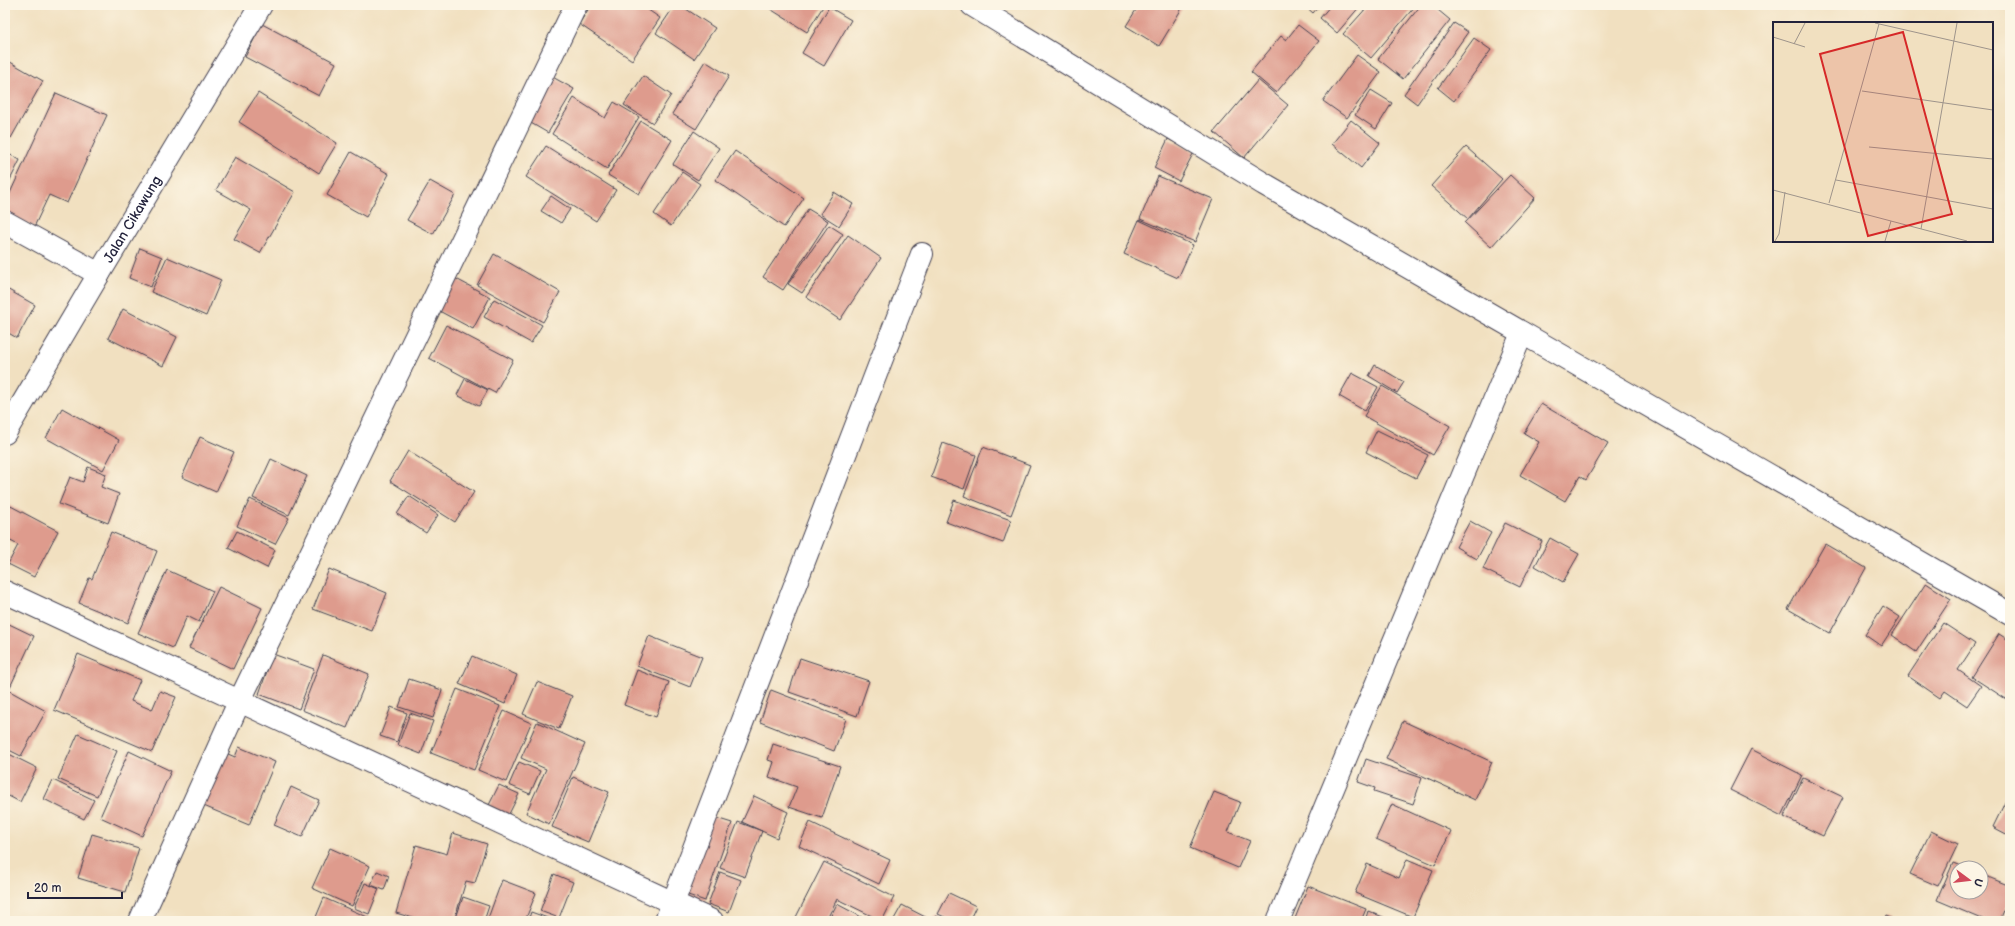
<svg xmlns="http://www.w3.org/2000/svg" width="2015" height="926" font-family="'Balsamiq Sans',sans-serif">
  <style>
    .building { fill: #de9b8d }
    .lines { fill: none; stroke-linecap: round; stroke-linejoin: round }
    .street-casing { stroke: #413e4f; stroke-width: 24 }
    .street { stroke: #fff; stroke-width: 22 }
    .labels { text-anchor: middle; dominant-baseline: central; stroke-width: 3; stroke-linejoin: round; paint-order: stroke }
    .street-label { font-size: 14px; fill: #22223b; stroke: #fcf5e5 }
    .inset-road { fill: none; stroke: #9e948b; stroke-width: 1 }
    .view { fill: #d62828; fill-opacity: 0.15; stroke: #d62828; stroke-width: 2 }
    .inset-edge { fill: none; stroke: #22223b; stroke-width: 2 }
  </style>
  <rect width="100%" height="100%" fill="#fcf5e5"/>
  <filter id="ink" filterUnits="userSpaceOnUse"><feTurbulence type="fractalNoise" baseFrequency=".025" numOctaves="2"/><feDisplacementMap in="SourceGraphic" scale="8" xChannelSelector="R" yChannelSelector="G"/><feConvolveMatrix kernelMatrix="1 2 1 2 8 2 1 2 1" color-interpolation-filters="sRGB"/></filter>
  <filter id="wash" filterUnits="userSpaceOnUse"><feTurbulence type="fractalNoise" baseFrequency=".012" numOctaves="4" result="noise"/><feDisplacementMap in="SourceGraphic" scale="16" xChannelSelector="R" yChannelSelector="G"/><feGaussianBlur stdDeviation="0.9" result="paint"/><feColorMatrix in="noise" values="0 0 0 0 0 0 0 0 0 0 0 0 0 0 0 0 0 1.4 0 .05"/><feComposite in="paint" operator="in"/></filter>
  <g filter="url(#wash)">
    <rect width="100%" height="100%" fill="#f1e0c0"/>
    <g id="blocks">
      <g class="building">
        <path d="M591 5H641L660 18 632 60 579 24Z"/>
        <path d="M675 5H680L715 28 694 59 656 33Z"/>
        <path d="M764 5H824L807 32Z"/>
        <path d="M1139 5H1184L1159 46 1126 26Z"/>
        <path d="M1304 5H1320L1313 13Z"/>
        <path d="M1331 5H1361L1337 33 1320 18Z"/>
        <path d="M1369 5H1416L1371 58 1343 34Z"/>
        <path d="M1421 5H1432L1450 20 1403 79 1378 59Z"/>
        <path d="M829 7 851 20 824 66 802 53Z"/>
        <path d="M1454 23 1468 32 1417 104 1404 94Z"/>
        <path d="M262 24 336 63 319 96 245 57Z"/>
        <path d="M1298 25 1319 41 1276 93 1251 72 1281 36 1286 40Z"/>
        <path d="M1474 38 1491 50 1454 101 1438 88Z"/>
        <path d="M1357 55 1381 72 1347 118 1323 101Z"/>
        <path d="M5 59 43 81 11 138 5 135Z"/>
        <path d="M705 61 729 76 696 129 672 114Z"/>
        <path d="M549 75 574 89 548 133 524 119Z"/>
        <path d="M643 76 671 95 653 123 624 105Z"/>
        <path d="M1258 80 1288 105 1244 158 1214 132Z"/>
        <path d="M1371 90 1392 103 1376 129 1355 115Z"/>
        <path d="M56 93 107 115 67 203 49 195 34 227 5 214V204Z"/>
        <path d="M258 93 337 143 319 173 239 122Z"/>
        <path d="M574 98 605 118 614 102 639 117 607 169 552 134Z"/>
        <path d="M1351 120 1380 143 1361 168 1332 144Z"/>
        <path d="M641 121 672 140 639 194 608 175Z"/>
        <path d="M694 131 719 148 698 180 673 164Z"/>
        <path d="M1168 139 1194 152 1179 181 1154 168Z"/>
        <path d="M546 146 616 190 596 221 526 177Z"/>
        <path d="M1466 147 1502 179 1468 219 1431 186Z"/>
        <path d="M735 151 804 198 784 227 715 180Z"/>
        <path d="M5 152 20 160 5 190Z"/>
        <path d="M351 152 389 174 366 217 327 195Z"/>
        <path d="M235 157 295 192 260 253 234 239 251 210 216 190Z"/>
        <path d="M682 172 700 184 671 226 654 214Z"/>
        <path d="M1510 175 1535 198 1491 247 1465 223Z"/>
        <path d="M1158 176 1213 199 1195 242 1140 219Z"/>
        <path d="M430 181 455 195 433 234 407 220Z"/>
        <path d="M834 192 853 204 839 226 820 214Z"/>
        <path d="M551 196 570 209 561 223 541 211Z"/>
        <path d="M808 209 828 221 783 290 763 277Z"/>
        <path d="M1139 220 1193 245 1178 278 1124 254Z"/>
        <path d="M829 225 843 234 802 293 788 284Z"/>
        <path d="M848 235 881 258 840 320 806 297Z"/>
        <path d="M140 248 162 257 151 287 129 278Z"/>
        <path d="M494 254 560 292 543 322 477 285Z"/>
        <path d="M167 257 221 280 206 316 151 292Z"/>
        <path d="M445 273 490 297 473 329 428 305Z"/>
        <path d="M5 288 35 305 17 338 5 331Z"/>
        <path d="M494 299 542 325 531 343 484 317Z"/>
        <path d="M123 309 177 337 163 366 108 338Z"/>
        <path d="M446 325 513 360 495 393 429 358Z"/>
        <path d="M1375 365 1404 382 1397 393 1369 376Z"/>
        <path d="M1352 373 1378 387 1365 411 1339 396Z"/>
        <path d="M465 379 488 390 479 406 457 395Z"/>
        <path d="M1382 386 1450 426 1433 455 1364 416Z"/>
        <path d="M1541 404 1608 443 1586 480 1580 476 1565 501 1520 475 1539 442 1524 433Z"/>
        <path d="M62 408 119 440 103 470 46 438Z"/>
        <path d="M1377 430 1428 455 1416 478 1366 452Z"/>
        <path d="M200 437 234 452 216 492 182 477Z"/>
        <path d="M943 443 976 455 964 489 931 477Z"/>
        <path d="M983 447 1030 465 1011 515 964 496Z"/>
        <path d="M408 451 474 492 455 522 390 481Z"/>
        <path d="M271 459 307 476 289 515 253 498Z"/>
        <path d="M88 467 106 474 101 487 119 494 108 523 59 504 70 477 83 482Z"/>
        <path d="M409 496 438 515 426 533 397 514Z"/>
        <path d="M250 499 289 518 275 544 237 526Z"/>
        <path d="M954 500 1011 520 1003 543 946 522Z"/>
        <path d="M5 503 58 531 34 577 8 564 18 545 5 538Z"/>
        <path d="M1470 521 1491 533 1477 559 1456 547Z"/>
        <path d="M1505 523 1542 541 1520 587 1483 569Z"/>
        <path d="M237 531 275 550 267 568 228 548Z"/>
        <path d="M111 532 157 551 128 623 79 603 89 578 92 579Z"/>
        <path d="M1550 538 1579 554 1563 582 1535 566Z"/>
        <path d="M1825 544 1866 568 1830 633 1788 609Z"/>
        <path d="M329 569 387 593 372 631 313 609Z"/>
        <path d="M167 570 213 591 199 622 187 616 173 648 138 633Z"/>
        <path d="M1926 583 1951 599 1916 652 1892 635Z"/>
        <path d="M219 587 262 608 233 669 189 648Z"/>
        <path d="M1883 606 1900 617 1881 646 1865 635Z"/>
        <path d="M5 622 34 636 10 687 5 685Z"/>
        <path d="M1943 623 1975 644 1958 670 1981 686 1967 706 1945 691 1940 698 1908 676Z"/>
        <path d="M1999 634 2010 641V693L2006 699 1972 677Z"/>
        <path d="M649 636 702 657 690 687 637 666Z"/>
        <path d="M78 654 140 680 131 701 152 710 160 691 176 697 152 752 54 710Z"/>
        <path d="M273 654 314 669 299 709 259 694Z"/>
        <path d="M323 655 369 674 347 728 302 710Z"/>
        <path d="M472 656 517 675 505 704 459 684Z"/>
        <path d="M800 658 869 681 857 716 789 692Z"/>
        <path d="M637 670 669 682 656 717 624 705Z"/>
        <path d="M409 679 442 690 433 718 399 707Z"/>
        <path d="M537 682 572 696 559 729 523 714Z"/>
        <path d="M6 689 46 711 21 756 5 748Z"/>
        <path d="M457 689 500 706 474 770 431 753Z"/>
        <path d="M771 690 846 719 834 751 760 722Z"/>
        <path d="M391 707 407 713 397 742 380 736Z"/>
        <path d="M504 711 531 723 506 782 478 770Z"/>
        <path d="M410 713 433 721 421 754 398 745Z"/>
        <path d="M1403 721 1492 762 1475 800 1386 759Z"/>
        <path d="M537 722 585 744 549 824 526 813 546 769 521 758Z"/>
        <path d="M78 734 117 751 97 796 58 779Z"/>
        <path d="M773 744 840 766 822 818 789 807 797 787 769 777 774 762 768 760Z"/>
        <path d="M239 747 275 762 249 825 199 804 221 751 235 757Z"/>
        <path d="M1751 749 1802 775 1782 816 1730 790Z"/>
        <path d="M129 751 171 771 142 836 100 817Z"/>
        <path d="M5 752 37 768 20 802 5 794Z"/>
        <path d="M1366 759 1422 778 1413 804 1374 791 1375 788 1358 782Z"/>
        <path d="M519 762 540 771 530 794 509 785Z"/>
        <path d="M573 777 609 792 588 842 552 827Z"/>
        <path d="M1803 778 1843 797 1823 836 1784 817Z"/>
        <path d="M53 780 94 800 84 819 44 799Z"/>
        <path d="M499 785 519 794 507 818 487 809Z"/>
        <path d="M291 787 319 800 302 837 274 825Z"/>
        <path d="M1214 792 1240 802 1228 832 1250 841 1238 868 1190 848Z"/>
        <path d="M2010 792V836L1993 827Z"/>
        <path d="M754 796 788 812 777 838 742 822Z"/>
        <path d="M1392 804 1451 831 1435 865 1376 839Z"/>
        <path d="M703 814 732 823 705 901 677 891Z"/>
        <path d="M738 822 762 831 745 877 720 868Z"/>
        <path d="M810 822 890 860 879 884 799 846Z"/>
        <path d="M1931 831 1958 844 1938 886 1910 874Z"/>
        <path d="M453 833 487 844 475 883 466 881 454 921H423L396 913 416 845 447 854Z"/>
        <path d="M92 834 139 848 125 892 78 878Z"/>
        <path d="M330 848 370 866 352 906 312 888Z"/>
        <path d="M1407 859 1433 870 1413 917 1355 893 1367 864 1399 878Z"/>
        <path d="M824 862 894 897 882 921 837 899 826 921H794Z"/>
        <path d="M1953 863 1966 868H1957V892H1981V874L2010 886V897L2000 921H1987L1937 900Z"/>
        <path d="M377 871 389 876 384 890 371 885Z"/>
        <path d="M720 872 741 880 729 912 708 904Z"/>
        <path d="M554 874 573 882 559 918 540 911Z"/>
        <path d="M502 880 536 893 525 921H487Z"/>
        <path d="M365 883 379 889 369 914 354 908Z"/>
        <path d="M1308 886 1366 909 1361 921H1294Z"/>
        <path d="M949 893 976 906 969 921H953L938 914Z"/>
        <path d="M463 897 489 906 484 921H455Z"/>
        <path d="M324 898 372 919 371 921H326L316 917Z"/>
        <path d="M837 904 869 921H828Z"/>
        <path d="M902 905 933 921H893Z"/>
        <path d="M1368 911 1393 921H1365Z"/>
        <path d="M531 912 556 921H528Z"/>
        <path d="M936 916 947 921H933Z"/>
        <path d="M1886 916 1897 921H1883Z"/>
        <path d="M393 918 403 921H392Z"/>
      </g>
    </g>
  </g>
  <g filter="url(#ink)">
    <use href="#blocks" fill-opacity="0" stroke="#413e4f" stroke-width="1"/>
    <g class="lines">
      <defs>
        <g id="street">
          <path d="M972 5 1264 184 2010 614"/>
          <path d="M5 222 99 274"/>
          <path id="s1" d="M5 433 99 274 261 5"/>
          <path d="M5 592 712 921"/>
          <path d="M140 921 240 700 576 5"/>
          <path d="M666 921 922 254"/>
          <path d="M1278 921 1522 333"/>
        </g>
      </defs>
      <use href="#street" class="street-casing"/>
      <use href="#street" class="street"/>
    </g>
  </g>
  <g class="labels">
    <g class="street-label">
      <text stroke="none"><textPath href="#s1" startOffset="249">Jalan Cikawung</textPath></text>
    </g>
  </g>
  <g transform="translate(1773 22)">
    <rect width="220" height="220" fill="#f1e0c0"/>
    <path class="inset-road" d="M102 1 220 28M0 15 32 25M21 22 32 1M89 69 220 88M96 125 220 137M63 158 220 187M0 168 194 219M56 181 106 2M148 207 184 1M2 219 6 212 12 170M112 219 118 199"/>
    <path class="view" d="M130 10 179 192 95 214 47 32Z"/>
    <rect width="220" height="220" class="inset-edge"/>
  </g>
  <rect width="2015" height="926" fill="none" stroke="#fcf5e5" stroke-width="20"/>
  <g transform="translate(1969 880) rotate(105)"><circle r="19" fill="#fcf5e5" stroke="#a5a1a1"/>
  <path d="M0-3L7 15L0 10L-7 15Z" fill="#d1495b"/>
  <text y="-6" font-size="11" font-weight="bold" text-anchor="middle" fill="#22223b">U</text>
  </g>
  <path d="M28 892v6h94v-6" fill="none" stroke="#22223b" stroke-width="2"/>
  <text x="34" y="892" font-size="12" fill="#22223b" stroke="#fcf5e5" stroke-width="3" paint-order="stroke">20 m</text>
</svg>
